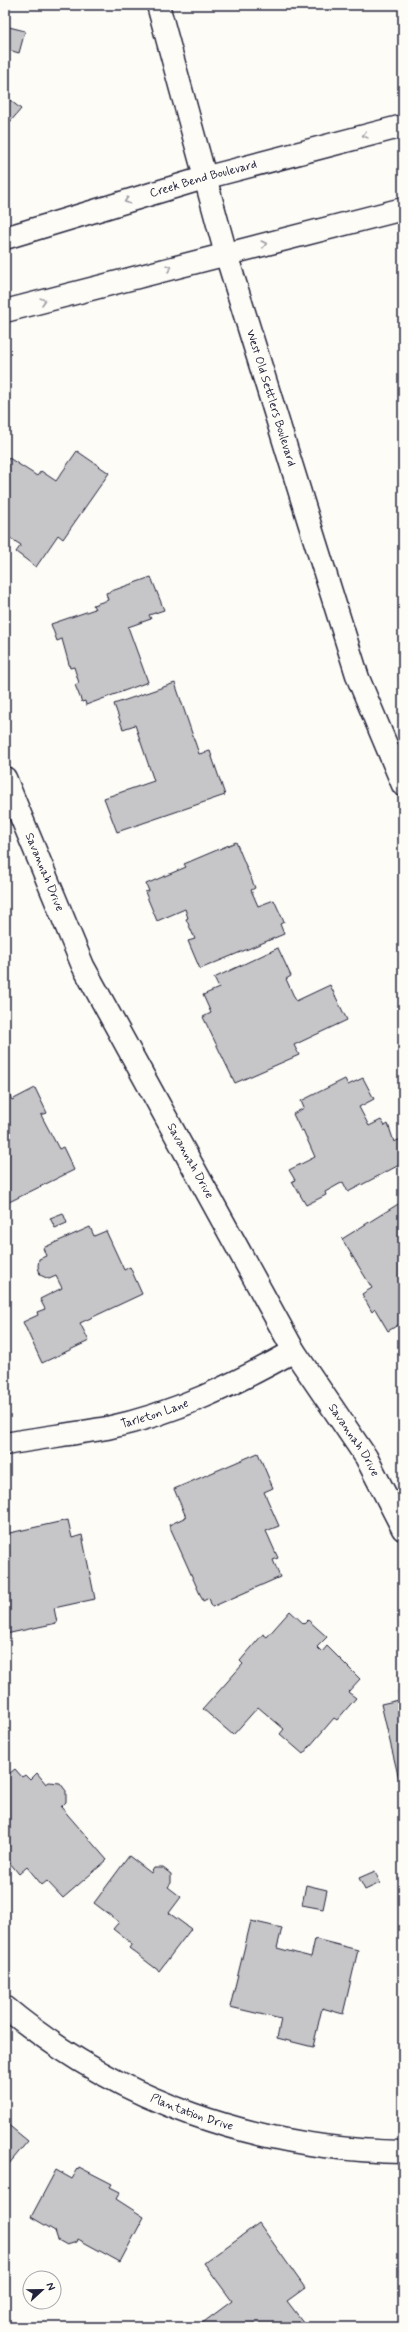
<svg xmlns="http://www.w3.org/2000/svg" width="408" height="2332" font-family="Mynerve,sans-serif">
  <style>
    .building { fill: #c6c6c8; stroke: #22223b }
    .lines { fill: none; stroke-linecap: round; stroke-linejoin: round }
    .street-casing { stroke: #22223b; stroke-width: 25 }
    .secondary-casing { stroke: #22223b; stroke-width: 25 }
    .street { stroke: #fdfcf7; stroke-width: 22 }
    .secondary { stroke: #fdfcf7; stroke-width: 22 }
    .oneway { stroke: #9a9aa2 }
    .labels { text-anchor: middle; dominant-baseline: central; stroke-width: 3; stroke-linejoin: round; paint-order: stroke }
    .street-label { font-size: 12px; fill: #22223b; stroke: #fdfcf7 }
  </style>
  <rect width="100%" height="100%" fill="#fdfcf7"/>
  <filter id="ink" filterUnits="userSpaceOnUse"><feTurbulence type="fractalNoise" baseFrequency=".025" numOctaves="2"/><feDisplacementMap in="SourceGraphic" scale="8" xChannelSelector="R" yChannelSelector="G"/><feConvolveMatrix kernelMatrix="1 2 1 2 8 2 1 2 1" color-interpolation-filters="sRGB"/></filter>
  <g filter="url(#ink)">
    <g class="building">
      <path d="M5 26 25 31 19 53 5 49Z"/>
      <path d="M5 96 21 109 5 128Z"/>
      <path d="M77 451 109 473 63 539 58 535 36 567 16 552 21 545 5 535V463L9 458 37 476 41 471 56 481Z"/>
      <path d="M151 577 164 610 149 615 151 619 128 627 148 682 86 705 85 701 82 702 75 685 79 683 74 667 70 668 62 639 57 641 51 624 95 609 93 605 108 600 106 593Z"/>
      <path d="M175 683 199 754 210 751 225 795 117 832 104 798 154 781 135 725 123 729 114 704Z"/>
      <path d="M236 842 255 888 251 890 258 906 274 900 284 922 280 924 284 934 200 969 188 941 195 939 186 919 188 918 185 909 157 921 145 892 149 891 146 884 186 867 184 864Z"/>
      <path d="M278 948 291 976 286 979 296 1001 330 985 347 1020 294 1045 299 1055 235 1083 203 1017 211 1013 203 995 219 988 214 978Z"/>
      <path d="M363 1078 374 1099 359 1107 369 1126 381 1120 385 1126 388 1124 394 1142 403 1138V1163L348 1192 343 1182 325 1192 326 1195 306 1205 292 1181 295 1180 289 1170 315 1157 303 1130 301 1131 293 1114 304 1108 301 1101 345 1079 348 1085Z"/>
      <path d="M5 1085 12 1100 35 1088 47 1113 41 1115 59 1149 63 1147 74 1170 5 1204Z"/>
      <path d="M403 1201V1322L388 1331 375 1309 372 1312 362 1294 372 1288 342 1239Z"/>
      <path d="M63 1213 67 1223 55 1228 50 1218Z"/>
      <path d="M90 1227 94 1236 106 1231 124 1270 130 1267 142 1294 80 1323 89 1341 42 1363 23 1322 38 1315 37 1312 45 1309 40 1299 62 1288 56 1276 49 1279 40 1275 38 1266 39 1259 46 1256 43 1248Z"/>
      <path d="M258 1453 273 1488 264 1492 279 1526 266 1531 278 1558 273 1560 280 1577 212 1607 209 1598 203 1601 169 1525 186 1517 174 1489Z"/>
      <path d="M68 1520 72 1538 82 1535 95 1599 54 1608 57 1623 6 1634 5 1534Z"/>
      <path d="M290 1611 304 1624 308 1620 327 1637 317 1647 322 1652 327 1646 360 1679 348 1692 356 1698 337 1720 334 1718 303 1754 280 1734 284 1729 258 1707 233 1735 203 1709 243 1664 240 1661 263 1634 267 1637Z"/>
      <path d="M403 1690V1796L381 1704 399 1700 398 1691Z"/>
      <path d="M15 1769 22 1777 25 1775 30 1780 37 1773 46 1784 49 1782 60 1783 66 1791V1802L61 1807 107 1860 63 1898 47 1881 42 1885 27 1867 19 1874 5 1857V1849L9 1845 5 1841V1777Z"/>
      <path d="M129 1856 151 1873 154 1868H163L171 1874V1883L168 1887 181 1897 169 1913 191 1929 159 1971 129 1948 132 1944 113 1929 119 1922 94 1903Z"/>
      <path d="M375 1871 380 1883 365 1890 359 1878Z"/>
      <path d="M306 1885 327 1890 323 1909 302 1905Z"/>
      <path d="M251 1921 282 1928 277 1948 311 1957 315 1939 358 1950 343 2014 322 2008 313 2047 277 2038 281 2019 230 2007Z"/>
      <path d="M6 2123 28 2141 8 2165 5 2162Z"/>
      <path d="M79 2167 112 2184 110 2187 120 2192 116 2199 144 2217 120 2262 78 2239 77 2242 67 2245 58 2240 55 2231 31 2217 56 2170 72 2179Z"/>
      <path d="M259 2223 305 2288 287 2301 307 2327H197L232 2301 204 2263Z"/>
    </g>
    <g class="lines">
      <defs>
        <g id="street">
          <path id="s1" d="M5 778 83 966 294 1351 366 1457 403 1529"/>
          <path id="s2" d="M5 1444C39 1438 73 1434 107 1428 174 1414 235 1384 294 1351"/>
          <path id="s3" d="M5 2007C119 2102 256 2149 403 2152"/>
        </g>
        <g id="secondary">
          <path id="s4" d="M158 5 226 254 310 525 358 678 403 785"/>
          <path id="s5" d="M5 238 204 178 403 126"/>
          <path d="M5 311 403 209"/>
        </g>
      </defs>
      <use href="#street" class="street-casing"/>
      <use href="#secondary" class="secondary-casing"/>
      <use href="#street" class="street"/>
      <use href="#secondary" class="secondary"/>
    </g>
    <defs><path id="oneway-chevron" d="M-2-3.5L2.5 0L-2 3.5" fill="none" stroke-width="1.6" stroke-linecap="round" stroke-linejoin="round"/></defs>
    <g class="oneway">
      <use href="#oneway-chevron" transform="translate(365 135) rotate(165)"/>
      <use href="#oneway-chevron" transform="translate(127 201) rotate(163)"/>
      <use href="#oneway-chevron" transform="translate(264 244) rotate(-14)"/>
      <use href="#oneway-chevron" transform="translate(169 268) rotate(-15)"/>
      <use href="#oneway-chevron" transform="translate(43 301) rotate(-15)"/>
    </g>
  </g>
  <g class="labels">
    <g class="street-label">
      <text stroke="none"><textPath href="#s5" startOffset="207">Creek Bend Boulevard</textPath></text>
      <text stroke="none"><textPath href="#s4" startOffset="409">West Old Settlers Boulevard</textPath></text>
      <text stroke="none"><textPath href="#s1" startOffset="102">Savannah Drive</textPath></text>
      <text stroke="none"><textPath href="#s1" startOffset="426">Savannah Drive</textPath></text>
      <text stroke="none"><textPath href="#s2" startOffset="153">Tarleton Lane</textPath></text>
      <text stroke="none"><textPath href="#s1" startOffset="750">Savannah Drive</textPath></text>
      <text stroke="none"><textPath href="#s3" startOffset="216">Plantation Drive</textPath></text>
    </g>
  </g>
  <rect width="408" height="2332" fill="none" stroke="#fdfcf7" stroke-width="20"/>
  <rect x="10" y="10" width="388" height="2312" fill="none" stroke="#22223b" stroke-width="1.5" filter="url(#ink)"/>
  <g transform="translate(42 2290) rotate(68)"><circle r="19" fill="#fdfcf7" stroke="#a5a5ac"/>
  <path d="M0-3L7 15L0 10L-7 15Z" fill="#22223b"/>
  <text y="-6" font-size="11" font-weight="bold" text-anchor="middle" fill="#22223b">N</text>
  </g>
</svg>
